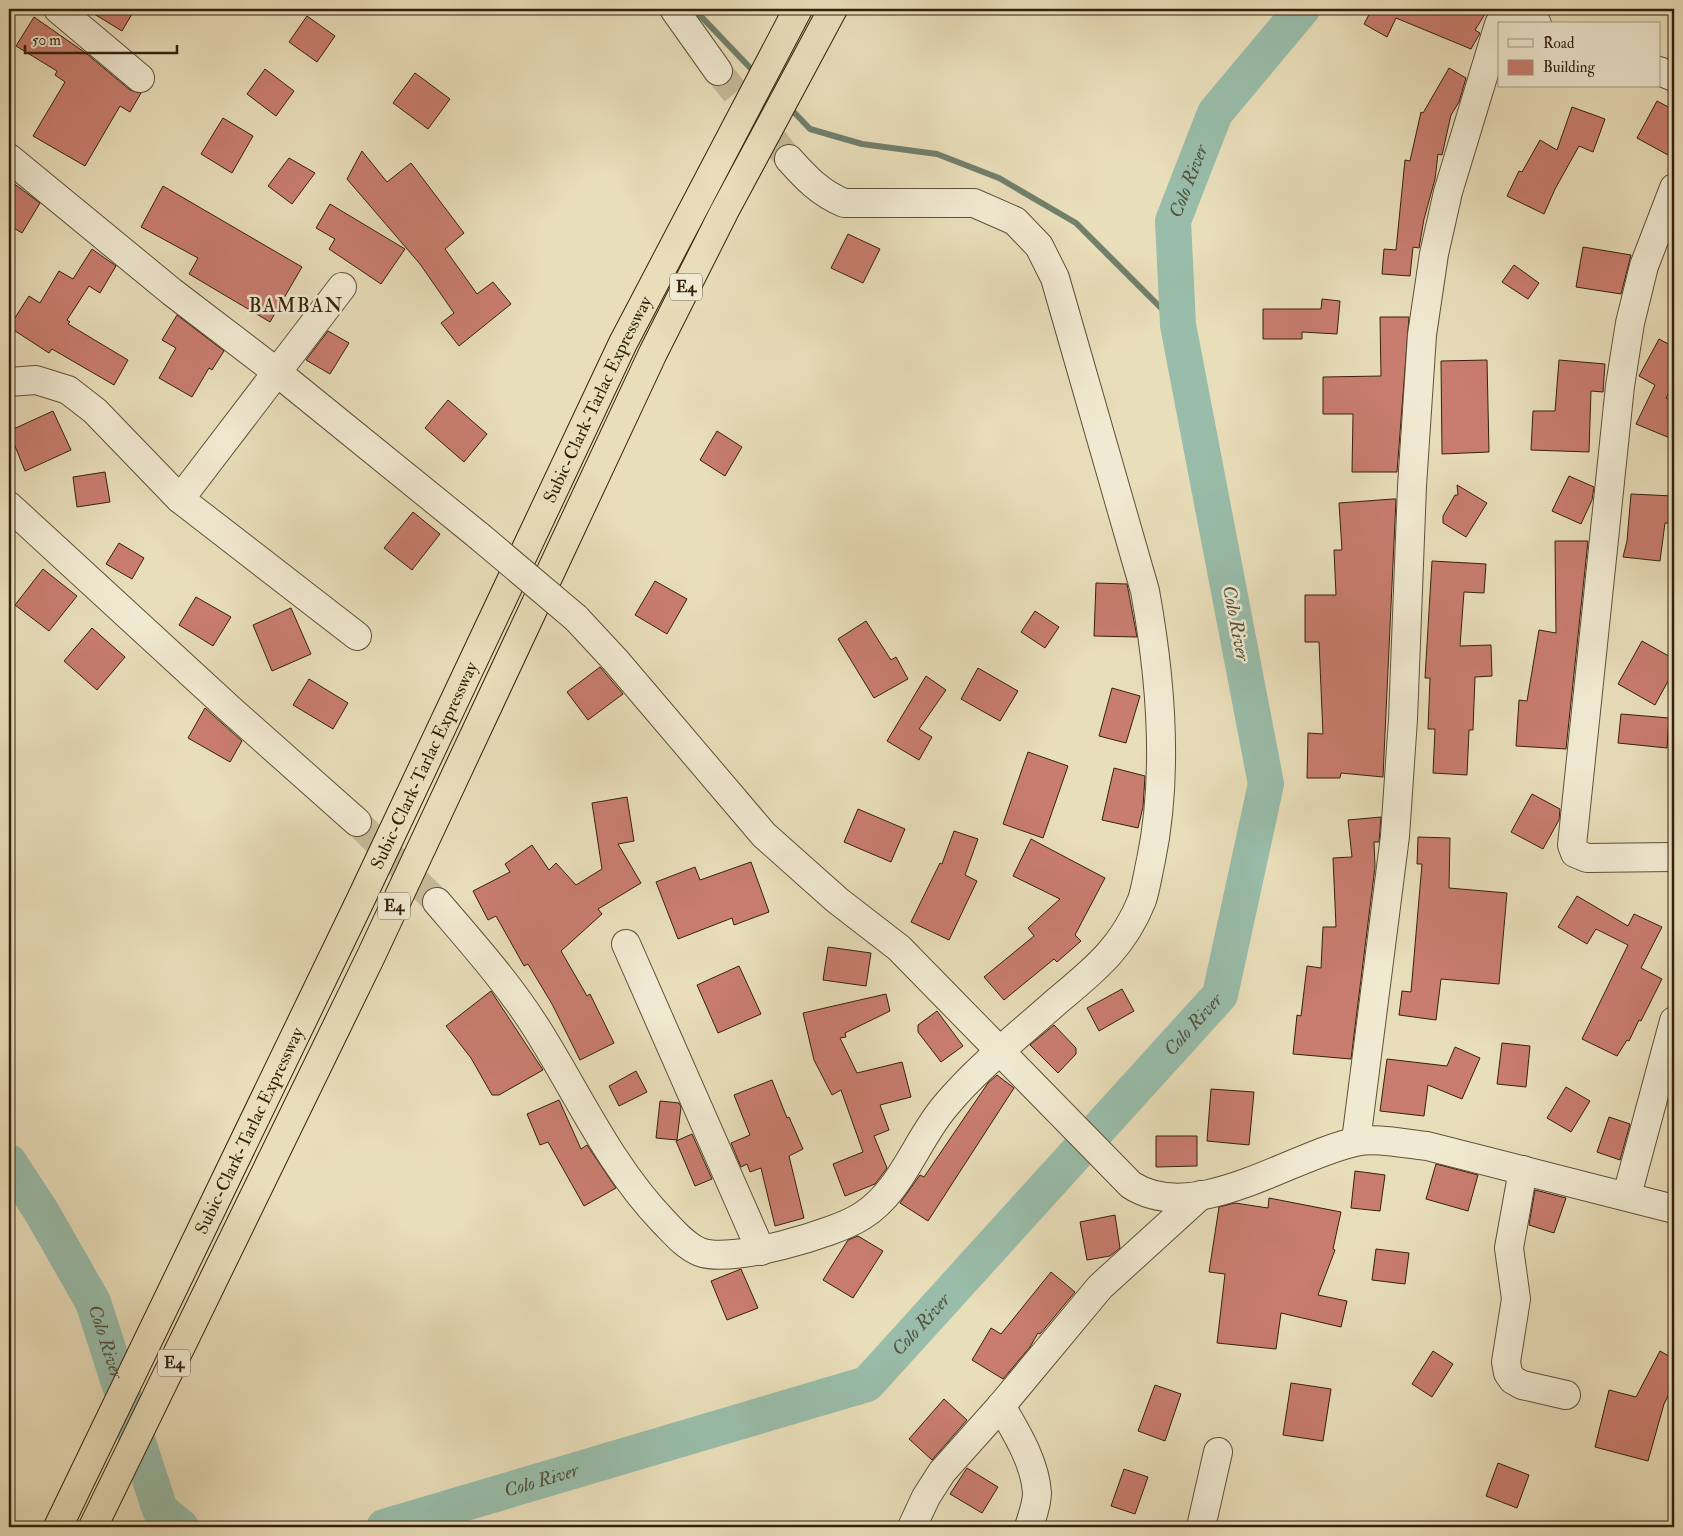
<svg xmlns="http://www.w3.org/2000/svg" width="1683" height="1536" font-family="'IM FELL Double Pica',serif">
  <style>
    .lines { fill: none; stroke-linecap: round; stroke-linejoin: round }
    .stream { stroke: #717f6b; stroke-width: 6 }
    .river { stroke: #99bdaa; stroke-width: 36 }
    .building { fill: #c97d6f; stroke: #34210d }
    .minor-tunnel { stroke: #c5b897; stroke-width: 28; stroke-dasharray: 28 14; stroke-linecap: butt }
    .minor-casing { stroke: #615038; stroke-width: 30 }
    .highway-casing { stroke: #34210d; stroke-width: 30 }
    .minor { stroke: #f1ead2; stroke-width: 28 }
    .highway { stroke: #e9deba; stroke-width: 28 }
    .minor-bridge-casing { stroke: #615038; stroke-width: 30; stroke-linecap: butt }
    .minor-bridge { stroke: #f1ead2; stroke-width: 28 }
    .labels { text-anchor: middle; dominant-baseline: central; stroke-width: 5; stroke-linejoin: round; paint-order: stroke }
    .shield { fill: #f1ead2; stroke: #6d5d48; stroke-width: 1 }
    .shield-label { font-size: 16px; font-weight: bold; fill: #34210d }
    .street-label { font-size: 18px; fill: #34210d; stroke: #f1ead2 }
    .water-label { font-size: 19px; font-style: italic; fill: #52503c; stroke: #f1ead2 }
    .quarter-label { font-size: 20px; letter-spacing: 1px; fill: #34210d; stroke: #f1ead2 }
  </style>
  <rect width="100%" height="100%" fill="#e9deba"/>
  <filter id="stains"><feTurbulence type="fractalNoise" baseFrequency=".004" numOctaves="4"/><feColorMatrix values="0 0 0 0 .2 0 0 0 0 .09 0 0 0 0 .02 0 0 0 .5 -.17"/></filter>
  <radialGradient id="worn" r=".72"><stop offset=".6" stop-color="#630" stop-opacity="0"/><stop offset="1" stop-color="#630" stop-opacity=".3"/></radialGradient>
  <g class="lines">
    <g class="stream">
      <path d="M694 9 757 75"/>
      <path d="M789 107 810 129 862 144 937 154 999 178 1076 223 1178 325"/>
    </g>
    <g class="river">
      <path id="s1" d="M9 1162 41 1211 93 1302 160 1510 181 1527"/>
      <path id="s2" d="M384 1527 867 1384 1220 995 1266 784 1178 325 1173 221 1215 113 1302 9"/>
    </g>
  </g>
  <g class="building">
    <path d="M86 9H135L122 31Z"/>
    <path d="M1372 9H1488L1475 30 1480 33 1471 49 1396 18 1387 37 1364 24Z"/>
    <path d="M307 16 335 36 317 62 289 42Z"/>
    <path d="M34 17 87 54 130 90 141 93 130 112 120 106 85 166 33 136 65 82 55 75 57 71 16 46Z"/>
    <path d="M1449 68 1466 78 1459 102 1451 115 1442 155 1438 154 1435 179 1424 219 1419 248 1413 247 1410 276 1382 274 1384 249 1396 250 1405 160 1410 161 1421 112 1423 113Z"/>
    <path d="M265 69 294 91 276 116 247 94Z"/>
    <path d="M415 73 450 99 428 129 393 103Z"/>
    <path d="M1657 101 1674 110V144L1668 155 1637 138Z"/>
    <path d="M1572 107 1605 119 1593 152 1579 146 1555 189 1544 214 1507 196 1519 171 1522 172 1540 140 1557 150Z"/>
    <path d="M223 118 253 136 232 173 201 154Z"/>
    <path d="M362 151 387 182 411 163 464 233 445 249 477 294 493 282 511 304 459 346 441 323 454 313 420 264 347 179Z"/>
    <path d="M289 158 315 173 292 204 268 186Z"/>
    <path d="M9 180 40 203 22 233 9 225Z"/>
    <path d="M163 186 302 267 270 322 189 274 198 258 141 227Z"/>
    <path d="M330 204 405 249 381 284 329 249 335 239 316 228Z"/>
    <path d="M848 234 880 249 863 283 831 268Z"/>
    <path d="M1583 247 1631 255 1621 294 1576 287Z"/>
    <path d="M92 249 116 266 100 293 89 286 67 320 70 322 68 324 128 360 114 385 52 349 49 353 9 327 29 296 40 303 59 271 73 279Z"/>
    <path d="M1514 265 1539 283 1528 299 1502 282Z"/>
    <path d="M1322 299 1340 301 1337 334 1302 332V339H1263V309H1321Z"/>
    <path d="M177 315 224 351 212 370 209 368 192 397 159 378 176 348 162 340Z"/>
    <path d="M1380 317H1409L1397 472H1352L1353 414H1323V377L1381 376Z"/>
    <path d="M328 331 349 343 330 374 306 360Z"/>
    <path d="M1659 339 1674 347V383L1666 398 1674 402V429L1670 438 1636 424 1655 385 1639 376Z"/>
    <path d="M1487 360 1489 452 1442 454 1441 361Z"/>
    <path d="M1559 360 1605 364 1603 392 1591 391 1589 452 1531 450 1533 411H1555Z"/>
    <path d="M448 400 487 434 464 462 425 428Z"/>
    <path d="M53 411 71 450 25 471 9 431Z"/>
    <path d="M717 431 742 447 725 476 700 460Z"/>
    <path d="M105 472 110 502 77 507 73 477Z"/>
    <path d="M1569 476 1594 487 1592 500 1581 524 1552 511Z"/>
    <path d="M1457 485 1487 503 1466 537 1443 523V516L1455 495H1458Z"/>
    <path d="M1631 494 1673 496 1671 523H1665L1660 561 1623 557 1627 541Z"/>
    <path d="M1393 499H1396L1383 777 1341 773 1340 778H1307L1308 733 1323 734 1319 642H1305V595H1336L1334 550H1342L1339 503Z"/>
    <path d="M413 512 440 534 412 570 384 548Z"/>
    <path d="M1555 541H1588L1566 749 1516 746 1519 700 1527 701 1539 630 1556 633Z"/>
    <path d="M119 543 144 558 132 579 106 564Z"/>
    <path d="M1432 561 1486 564 1484 593 1464 592 1460 646 1491 645 1492 676 1475 677 1473 730H1469L1467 775 1433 773 1435 729H1428L1430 678H1425Z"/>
    <path d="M43 569 77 596 49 631 15 605Z"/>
    <path d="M655 581 687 599 667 634 635 615Z"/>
    <path d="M1096 583 1127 584 1137 637 1094 636Z"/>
    <path d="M196 597 231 617 213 646 179 625Z"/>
    <path d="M291 608 311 654 272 671 253 625Z"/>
    <path d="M1035 611 1059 627 1045 648 1021 632Z"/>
    <path d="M866 621 891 660 896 657 908 679 874 698 838 639Z"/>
    <path d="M92 628 125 657 97 690 64 661Z"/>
    <path d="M1642 641 1674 659V670L1655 705 1618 684Z"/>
    <path d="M600 667 623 694 588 720 567 692Z"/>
    <path d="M978 668 1018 691 1000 721 961 699Z"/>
    <path d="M926 676 946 690 919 729 932 737 919 760 887 741Z"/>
    <path d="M309 679 348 703 333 729 293 705Z"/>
    <path d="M1112 688 1140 696 1126 743 1099 736Z"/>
    <path d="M205 708 242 741 230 762 188 738Z"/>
    <path d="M1621 714 1669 718 1667 748 1618 743Z"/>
    <path d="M1028 752 1068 766 1043 838 1003 824Z"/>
    <path d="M1114 768 1145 776 1143 807 1138 828 1102 820Z"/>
    <path d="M1532 794 1560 809 1559 820 1543 849 1511 832Z"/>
    <path d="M627 797 634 841 618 844 641 883 598 909 602 914 561 951 587 996 590 994 614 1043 580 1060 552 1004 528 964 524 966 496 916 488 920 473 891 510 872 505 864 532 845 549 870 556 863 576 885 602 869 592 803Z"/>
    <path d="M858 809 905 829 891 862 844 842Z"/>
    <path d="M1381 817 1379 842H1374L1375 867 1351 1059 1293 1054 1297 1015 1301 1016 1307 966 1321 968 1323 927H1336L1333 858 1352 857 1348 820Z"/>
    <path d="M954 831 978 839 965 875 977 881 949 940 911 922 940 863 942 864Z"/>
    <path d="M1418 837 1450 838 1449 888 1507 893 1499 984 1441 979 1436 1020 1399 1015 1402 991 1411 992 1422 864H1417Z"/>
    <path d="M1031 839 1105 878 1075 935 1081 941 1057 962 1054 959 1004 1000 984 977 1034 936 1028 928 1060 899 1013 876Z"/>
    <path d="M751 862 769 912 734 925 732 918 678 939 656 882 695 867 700 880Z"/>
    <path d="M1577 896 1628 926 1634 914 1662 927 1641 968 1662 979 1641 1021 1639 1020 1629 1041 1627 1040 1617 1056 1582 1039 1628 945 1596 929 1587 944 1558 927Z"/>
    <path d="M828 947 871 953 866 986 823 980Z"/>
    <path d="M739 966 761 1014 718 1033 697 985Z"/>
    <path d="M1122 989 1134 1011 1099 1031 1087 1008Z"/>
    <path d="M491 991 543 1070 499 1095H492L471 1058 446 1026Z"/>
    <path d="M886 994 890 1011 845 1033 846 1037 840 1038 857 1073 902 1062 911 1097 880 1105 889 1130 874 1136 887 1168 875 1184 845 1196 833 1164 863 1152 841 1090 832 1095 814 1060 803 1013Z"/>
    <path d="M937 1011 963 1046 941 1062 918 1032V1025Z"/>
    <path d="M1054 1025 1076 1048V1054L1058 1073 1030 1045Z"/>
    <path d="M1502 1043 1530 1046 1526 1087 1497 1084Z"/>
    <path d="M1455 1047 1480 1058 1462 1099 1428 1085 1424 1116 1380 1111 1387 1059 1447 1066Z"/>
    <path d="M636 1071 647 1092 619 1106 609 1086Z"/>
    <path d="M997 1075 1014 1088 928 1221 900 1203 920 1175 924 1177 988 1083Z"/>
    <path d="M772 1080 787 1118 789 1117 803 1149 789 1156 804 1218 775 1226 761 1168 750 1172 747 1164 741 1167 731 1143 750 1135 734 1095Z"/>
    <path d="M1566 1087 1590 1101 1571 1132 1547 1118Z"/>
    <path d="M1211 1089 1254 1092 1249 1145 1207 1141Z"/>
    <path d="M559 1100 581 1149 587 1145 616 1188 584 1206 548 1142 540 1145 527 1114Z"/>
    <path d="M660 1101 679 1103 681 1107 677 1140 656 1138Z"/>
    <path d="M1609 1117 1630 1124 1620 1160 1597 1152Z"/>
    <path d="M692 1134 712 1179 695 1186 676 1141Z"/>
    <path d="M1156 1136H1197V1166L1156 1167Z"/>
    <path d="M1436 1164 1478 1175 1468 1211 1426 1199Z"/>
    <path d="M1355 1171 1385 1175 1380 1211 1351 1208Z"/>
    <path d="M1535 1190 1566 1198 1554 1233 1529 1225Z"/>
    <path d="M1269 1198 1341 1212 1333 1249 1335 1250 1318 1295 1347 1301 1341 1327 1281 1313 1276 1349 1217 1343 1225 1274 1209 1272 1219 1207 1235 1203 1268 1208Z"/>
    <path d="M1115 1215 1120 1248 1110 1256 1087 1260 1080 1222Z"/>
    <path d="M858 1236 883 1251 853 1298 823 1280 848 1240Z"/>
    <path d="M1376 1249 1409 1253 1405 1284 1372 1280Z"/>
    <path d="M741 1269 758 1308 727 1320 711 1281Z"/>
    <path d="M1051 1272 1075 1292 1040 1334 1038 1333 1030 1347 1003 1379 972 1360 991 1328 1001 1334Z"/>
    <path d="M1433 1351 1453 1364 1432 1397 1412 1384Z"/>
    <path d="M1660 1351 1674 1359V1384L1664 1404 1648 1461 1595 1447 1609 1390 1636 1397Z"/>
    <path d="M1291 1383 1331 1389 1323 1441 1283 1435Z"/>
    <path d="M1155 1385 1181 1394 1165 1441 1138 1431Z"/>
    <path d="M944 1399 967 1420 932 1460 909 1439Z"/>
    <path d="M1498 1463 1529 1475 1517 1508 1486 1496Z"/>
    <path d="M967 1468 998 1487 982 1513 950 1494Z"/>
    <path d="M1124 1469 1148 1477 1135 1514 1111 1506Z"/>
  </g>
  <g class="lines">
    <g class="minor-tunnel">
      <path d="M718 71 789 159"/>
      <path d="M357 822 437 902"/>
    </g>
    <defs>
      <g id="minor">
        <path d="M58 9 140 78"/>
        <path d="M674 9 718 71"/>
        <path d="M1503 11 1537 24"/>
        <path d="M1659 71 1674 77"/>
        <path d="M9 158 172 292 278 373 479 536"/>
        <path d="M1674 188 1644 266 1630 323 1620 386 1572 845 1575 853 1587 858 1674 857"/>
        <path d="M9 382 36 380 68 390 95 411 180 499 357 636"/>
        <path d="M180 499 342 287"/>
        <path d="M9 506 232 711 357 822"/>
        <path d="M576 618 616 661 764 835 837 900 899 948 1131 1185C1195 1226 1290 1156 1355 1142 1376 1137 1405 1144 1427 1146L1674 1209"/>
        <path d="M437 902C472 943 508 983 537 1029 578 1094 610 1166 663 1221 674 1232 685 1246 700 1252 731 1264 834 1234 862 1216 903 1190 916 1139 947 1104 979 1066 1019 1035 1056 1002 1093 971 1123 948 1142 900 1146 888 1148 873 1151 860 1169 773 1161 679 1145 591L1055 278 1039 246 1015 221 974 203H844C820 193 806 178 789 159"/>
        <path d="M626 944 761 1251"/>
        <path d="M1356 1141 1395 836 1403 719 1412 486 1422 335 1434 254 1448 192 1499 24"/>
        <path d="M1523 1170 1509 1248 1516 1299 1506 1362 1508 1373 1513 1380 1522 1385 1566 1395"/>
        <path d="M1627 1195 1674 1021"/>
        <path d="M1001 1406C1016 1432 1035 1462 1037 1493 1037 1504 1032 1517 1029 1527"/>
        <path d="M912 1527 926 1497 942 1472 1001 1406 1100 1287 1201 1195"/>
        <path d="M1201 1527 1218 1452"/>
      </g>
      <g id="highway">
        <path id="s3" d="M58 1527 361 899 623 343 798 9"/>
        <path d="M93 1527 371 956 653 353 724 212 833 9"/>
      </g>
    </defs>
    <use href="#minor" class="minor-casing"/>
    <use href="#highway" class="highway-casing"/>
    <use href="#minor" class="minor"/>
    <use href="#highway" class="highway"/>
    <defs>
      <path id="minor-bridge" d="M479 536 576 618"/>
    </defs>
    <use href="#minor-bridge" class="minor-bridge-casing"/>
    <use href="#minor-bridge" class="minor-bridge"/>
  </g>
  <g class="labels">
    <g class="shield">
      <rect x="670" y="273.5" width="32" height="27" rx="4"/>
      <rect x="378" y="892.5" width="32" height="27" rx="4"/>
      <rect x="158" y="1349.5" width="32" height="27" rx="4"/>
    </g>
    <g class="shield-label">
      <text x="686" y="287">E4</text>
      <text x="394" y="906">E4</text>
      <text x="174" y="1363">E4</text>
    </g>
    <g class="street-label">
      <text stroke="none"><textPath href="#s3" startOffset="1250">Subic-Clark-Tarlac Expressway</textPath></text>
      <text stroke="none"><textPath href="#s3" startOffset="845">Subic-Clark-Tarlac Expressway</textPath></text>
      <text stroke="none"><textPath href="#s3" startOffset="440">Subic-Clark-Tarlac Expressway</textPath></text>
    </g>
    <g class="water-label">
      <text stroke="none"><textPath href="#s2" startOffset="1859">Colo River</textPath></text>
      <text transform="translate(1236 623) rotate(79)">Colo River</text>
      <text stroke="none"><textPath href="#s2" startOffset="989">Colo River</textPath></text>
      <text stroke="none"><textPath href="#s2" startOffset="584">Colo River</textPath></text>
      <text stroke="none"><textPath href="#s1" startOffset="205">Colo River</textPath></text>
      <text stroke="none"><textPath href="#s2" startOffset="164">Colo River</textPath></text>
    </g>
    <g class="quarter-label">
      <text x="296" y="305">BAMBAN</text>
    </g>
  </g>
  <rect width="1683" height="1536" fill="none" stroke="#e9deba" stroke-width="30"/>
  <rect x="10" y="10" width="1663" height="1516" fill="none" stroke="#34210d" stroke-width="2.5"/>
  <rect x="15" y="15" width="1653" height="1506" fill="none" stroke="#34210d"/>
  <rect x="1498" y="22" width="162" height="65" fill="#f1ead2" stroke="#a59a83"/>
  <rect x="1508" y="39" width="25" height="8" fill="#f1ead2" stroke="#a59a83"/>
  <text x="1543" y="48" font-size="15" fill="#34210d">Road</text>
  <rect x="1508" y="60" width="25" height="15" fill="#c97d6f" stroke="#a59a83"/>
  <text x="1543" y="72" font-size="15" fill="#34210d">Building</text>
  <path d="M25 45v8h152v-8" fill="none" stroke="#34210d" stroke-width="2.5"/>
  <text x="32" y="45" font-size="15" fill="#34210d" stroke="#f1ead2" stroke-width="4" paint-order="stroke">50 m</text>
  <rect width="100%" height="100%" filter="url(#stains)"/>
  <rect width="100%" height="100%" fill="url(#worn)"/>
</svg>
